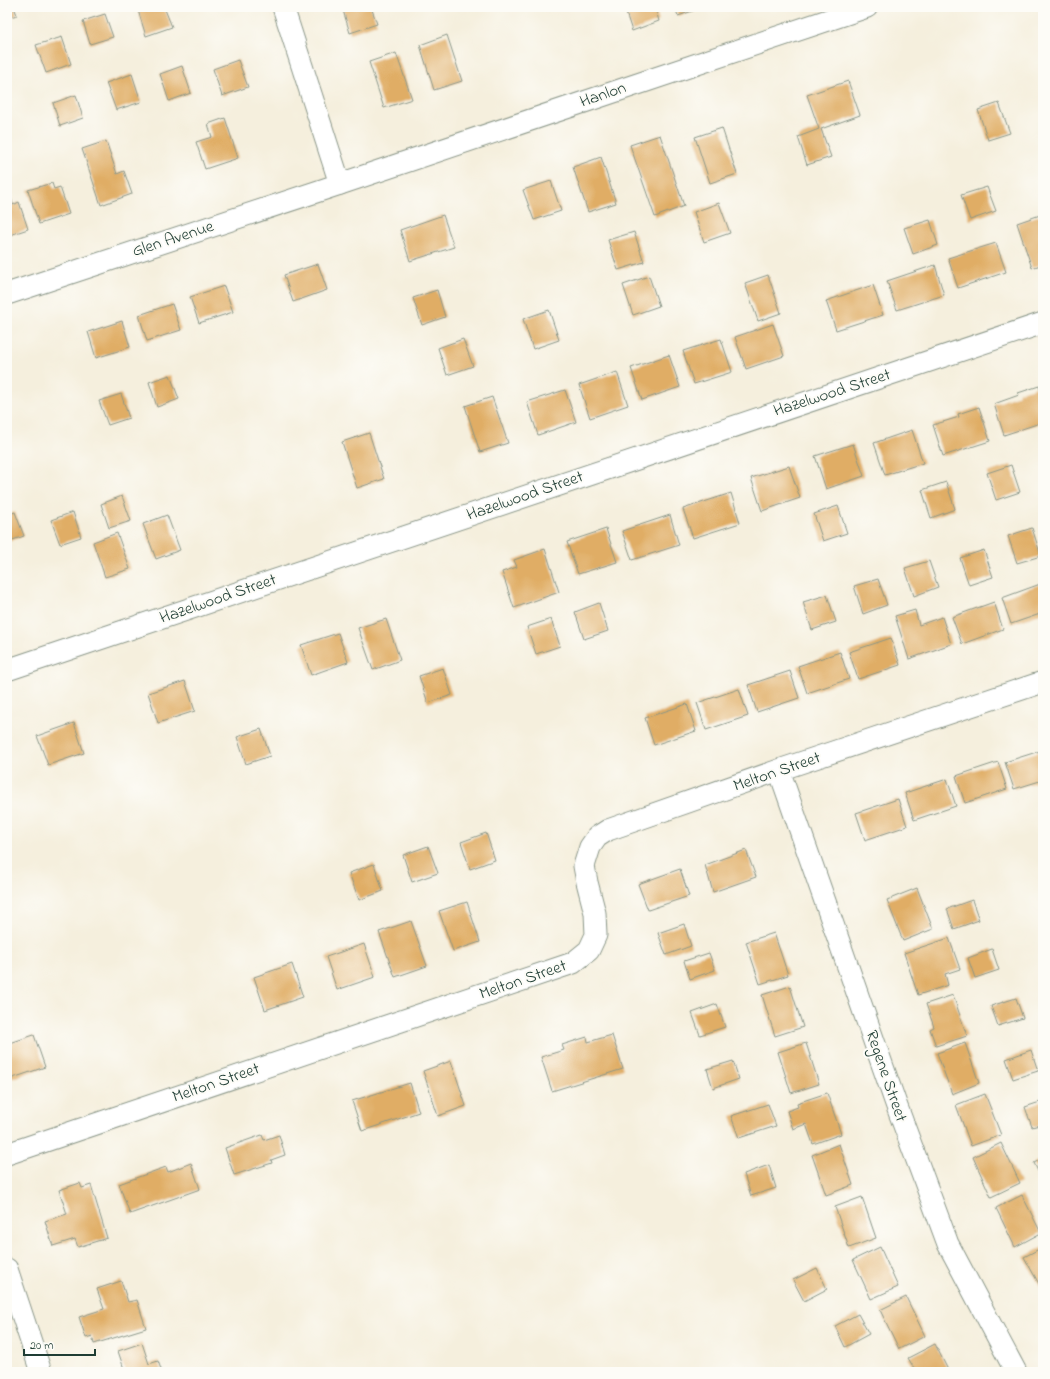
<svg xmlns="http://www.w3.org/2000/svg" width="1050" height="1379" font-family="'Indie Flower',sans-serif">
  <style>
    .building { fill: #e0ad65 }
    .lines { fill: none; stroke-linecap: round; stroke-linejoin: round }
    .minor-casing { stroke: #8a9688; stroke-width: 23 }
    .minor { stroke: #fff; stroke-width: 21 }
    .labels { text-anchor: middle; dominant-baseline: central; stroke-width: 4; stroke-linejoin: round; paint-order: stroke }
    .street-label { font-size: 17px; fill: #1f3d34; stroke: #fdfcf7 }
  </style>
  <rect width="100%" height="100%" fill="#fdfcf7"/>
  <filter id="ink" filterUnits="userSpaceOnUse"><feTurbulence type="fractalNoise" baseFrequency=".025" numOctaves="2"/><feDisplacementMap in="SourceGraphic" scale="8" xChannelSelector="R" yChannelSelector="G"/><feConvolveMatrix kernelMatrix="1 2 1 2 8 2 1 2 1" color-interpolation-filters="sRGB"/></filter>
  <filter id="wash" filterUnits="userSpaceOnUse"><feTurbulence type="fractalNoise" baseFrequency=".012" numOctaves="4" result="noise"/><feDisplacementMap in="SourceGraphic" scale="16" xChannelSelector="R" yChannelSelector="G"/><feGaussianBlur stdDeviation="0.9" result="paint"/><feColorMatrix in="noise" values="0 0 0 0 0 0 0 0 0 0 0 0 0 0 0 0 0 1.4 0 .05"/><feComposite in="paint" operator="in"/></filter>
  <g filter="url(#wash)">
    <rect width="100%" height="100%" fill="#f5efdd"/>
    <g id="blocks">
      <g class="building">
        <path d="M7 7H14L17 15 7 18Z"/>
        <path d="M137 7H164L172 27 146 36Z"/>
        <path d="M342 7H371L377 24 350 33Z"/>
        <path d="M624 7H655L659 21 632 31Z"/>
        <path d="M675 7H704L678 16Z"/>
        <path d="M105 14 113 37 90 44 83 21Z"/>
        <path d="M447 35 462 81 434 90 420 45Z"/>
        <path d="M62 37 71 64 46 73 36 45Z"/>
        <path d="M396 53 412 99 384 108 369 62Z"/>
        <path d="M238 60 248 87 222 96 213 69Z"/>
        <path d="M182 66 191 93 169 101 160 74Z"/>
        <path d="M132 74 141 102 116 110 106 83Z"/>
        <path d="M848 81 860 115 821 129 831 157 807 165 798 137 819 129 807 95Z"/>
        <path d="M76 95 83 118 60 126 53 103Z"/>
        <path d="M999 103 1010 133 988 140 978 110Z"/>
        <path d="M225 118 238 158 205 169 196 142 212 137 208 124Z"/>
        <path d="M722 128 737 174 710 183 695 137Z"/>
        <path d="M660 135 684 206 655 217 630 145Z"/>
        <path d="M106 141 117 174 124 171 132 194 101 205 82 149Z"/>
        <path d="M601 157 616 203 588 212 573 167Z"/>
        <path d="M551 181 561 211 534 220 523 190Z"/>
        <path d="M52 183 54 189 60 187 69 214 39 224 28 190Z"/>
        <path d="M987 187 996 211 970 220 961 195Z"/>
        <path d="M11 198 13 205 19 202 28 229 7 236V199Z"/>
        <path d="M719 203 730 233 704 242 694 212Z"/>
        <path d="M1043 214V264L1032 268 1017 223Z"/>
        <path d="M443 215 454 247 410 261 400 230Z"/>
        <path d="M930 220 938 245 913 254 904 228Z"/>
        <path d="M634 232 644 262 618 270 608 240Z"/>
        <path d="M996 243 1006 272 958 288 948 258Z"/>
        <path d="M318 264 327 290 293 302 284 275Z"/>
        <path d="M935 265 944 295 897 310 887 281Z"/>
        <path d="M768 275 781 313 758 321 745 283Z"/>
        <path d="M649 276 659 306 633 315 623 285Z"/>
        <path d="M873 285 883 315 836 330 826 301Z"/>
        <path d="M224 286 233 312 199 323 190 297Z"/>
        <path d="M437 290 445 317 422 325 413 298Z"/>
        <path d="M172 304 181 330 147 341 139 315Z"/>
        <path d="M549 310 559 340 533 349 523 319Z"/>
        <path d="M122 321 130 347 96 358 88 332Z"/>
        <path d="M773 324 784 356 746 369 735 337Z"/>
        <path d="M463 339 473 366 447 375 438 348Z"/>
        <path d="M721 339 732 372 694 384 683 351Z"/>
        <path d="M669 355 680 387 642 400 631 368Z"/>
        <path d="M617 372 628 405 590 418 579 385Z"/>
        <path d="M170 375 179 399 157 407 149 382Z"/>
        <path d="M1039 386 1043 398V422L1004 435 994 404 1019 395 1018 393Z"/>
        <path d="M565 390 576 422 538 435 527 402Z"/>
        <path d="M121 394 129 418 108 425 99 401Z"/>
        <path d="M492 397 508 443 480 452 465 406Z"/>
        <path d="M979 407 990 441 943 456 933 425 959 417 958 414Z"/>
        <path d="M912 430 923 463 885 475 874 443Z"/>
        <path d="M369 433 384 479 357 488 342 442Z"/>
        <path d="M853 444 864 476 826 489 815 456Z"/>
        <path d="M1011 465 1020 492 996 500 987 473Z"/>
        <path d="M789 466 800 498 762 511 751 478Z"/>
        <path d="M946 482 955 509 931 518 922 490Z"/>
        <path d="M731 493 740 523 693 538 683 509Z"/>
        <path d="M122 496 131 521 109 528 101 504Z"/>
        <path d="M838 506 847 533 823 541 814 514Z"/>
        <path d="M15 512 24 536 7 542V515Z"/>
        <path d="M73 512 81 537 60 544 51 520Z"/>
        <path d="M167 515 180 550 156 559 143 524Z"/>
        <path d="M670 515 679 545 632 560 622 531Z"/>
        <path d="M1032 528 1041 556 1017 563 1008 536Z"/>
        <path d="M606 529 617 562 578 574 567 542Z"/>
        <path d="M117 533 130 569 105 577 93 542Z"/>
        <path d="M545 549 559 592 514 608 502 572 517 567 514 560Z"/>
        <path d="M984 550 993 577 969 585 960 558Z"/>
        <path d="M929 561 938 587 914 596 905 568Z"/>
        <path d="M878 579 887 605 863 614 854 586Z"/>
        <path d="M1043 583V613L1011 624 1002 598Z"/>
        <path d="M827 595 836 622 812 630 803 602Z"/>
        <path d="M994 602 1003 629 962 644 952 617Z"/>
        <path d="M599 603 608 631 584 639 575 612Z"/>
        <path d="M915 610 919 625 942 617 951 644 909 659 895 616Z"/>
        <path d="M386 619 400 660 373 670 358 628Z"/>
        <path d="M551 619 560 646 536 654 527 627Z"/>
        <path d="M338 633 348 662 311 675 301 645Z"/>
        <path d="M891 638 900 665 858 679 849 652Z"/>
        <path d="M840 652 849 679 807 693 798 666Z"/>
        <path d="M443 668 452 695 428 703 419 676Z"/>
        <path d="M790 671 799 698 757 712 748 685Z"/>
        <path d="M185 681 195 711 158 723 148 693Z"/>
        <path d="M739 689 748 716 706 730 697 703Z"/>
        <path d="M687 704 696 731 654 745 645 718Z"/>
        <path d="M74 723 84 753 48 765 37 736Z"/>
        <path d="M261 729 270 756 246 764 237 737Z"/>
        <path d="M1043 750V780L1014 789 1005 762Z"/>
        <path d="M998 762 1007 789 965 803 956 776Z"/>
        <path d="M947 779 956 806 914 820 905 793Z"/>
        <path d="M898 799 907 826 865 840 856 813Z"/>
        <path d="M486 833 495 860 470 869 461 842Z"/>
        <path d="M428 846 438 873 412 882 403 855Z"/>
        <path d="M746 850 756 877 713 892 705 865Z"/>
        <path d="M374 864 383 891 359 900 349 873Z"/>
        <path d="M680 869 689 896 648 910 638 884Z"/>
        <path d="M917 888 933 929 903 941 887 900Z"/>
        <path d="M972 900 979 920 954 929 947 909Z"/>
        <path d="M467 902 480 942 453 951 439 911Z"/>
        <path d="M411 921 427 966 395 977 379 932Z"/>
        <path d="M684 924 691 946 666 955 658 933Z"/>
        <path d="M774 933 788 975 760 984 746 942Z"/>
        <path d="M949 938 960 969 945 974 948 985 918 995 904 953Z"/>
        <path d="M364 944 375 977 337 990 326 957Z"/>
        <path d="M992 949 999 970 975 978 968 958Z"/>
        <path d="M709 953 715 970 690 979 684 961Z"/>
        <path d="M292 964 303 997 265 1010 254 977Z"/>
        <path d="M790 986 803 1027 775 1036 762 995Z"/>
        <path d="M953 995 967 1036 936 1046 930 1029 934 1027 926 1004Z"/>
        <path d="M1016 998 1023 1018 998 1026 991 1006Z"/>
        <path d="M717 1004 725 1027 700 1035 692 1013Z"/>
        <path d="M34 1035 45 1067 7 1080V1044Z"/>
        <path d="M612 1035 623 1069 552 1091 541 1057 564 1050 562 1045 587 1037 588 1042Z"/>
        <path d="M806 1043 819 1084 791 1093 778 1052Z"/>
        <path d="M965 1043 979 1083 952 1094 937 1053Z"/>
        <path d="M1031 1050 1038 1071 1013 1079 1006 1059Z"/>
        <path d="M451 1061 466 1106 438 1116 423 1071Z"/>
        <path d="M733 1061 739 1079 713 1088 707 1069Z"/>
        <path d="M410 1083 419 1112 362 1131 352 1101Z"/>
        <path d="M827 1093 841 1134 813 1144 806 1124 793 1129 787 1111 798 1107 797 1103Z"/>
        <path d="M985 1094 1001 1135 971 1146 956 1105Z"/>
        <path d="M1043 1101V1124L1032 1127 1025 1107Z"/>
        <path d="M768 1104 776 1126 739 1138 731 1116Z"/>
        <path d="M262 1135 264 1140 279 1135 285 1155 271 1160 272 1163 234 1175 225 1148Z"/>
        <path d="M1001 1143 1020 1183 991 1197 973 1157Z"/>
        <path d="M839 1144 853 1185 826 1195 812 1155Z"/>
        <path d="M1043 1158V1181L1034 1163Z"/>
        <path d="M191 1163 200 1189 130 1214 119 1184 166 1167 168 1172Z"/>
        <path d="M769 1165 776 1188 751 1196 744 1174Z"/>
        <path d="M80 1183 82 1188 91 1185 107 1238 78 1247 75 1239 53 1246 45 1221 67 1214 59 1190Z"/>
        <path d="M1022 1195 1041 1233 1015 1247 996 1208Z"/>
        <path d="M862 1197 876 1238 849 1248 835 1207Z"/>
        <path d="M880 1247 898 1287 871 1299 853 1260Z"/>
        <path d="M1043 1247V1291L1024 1257Z"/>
        <path d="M817 1268 827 1289 804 1301 793 1280Z"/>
        <path d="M121 1281 128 1302 137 1300 146 1328 94 1344 92 1336 86 1338 79 1317 104 1309 97 1289Z"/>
        <path d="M906 1297 925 1336 899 1349 880 1310Z"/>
        <path d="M858 1314 869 1334 845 1347 835 1326Z"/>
        <path d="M142 1343 149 1364 158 1361 162 1372H125L118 1351Z"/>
        <path d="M935 1344 949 1372H907L914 1368 908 1358Z"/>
      </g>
    </g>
  </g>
  <g filter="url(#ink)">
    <use href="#blocks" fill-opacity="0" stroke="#8a9688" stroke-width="1"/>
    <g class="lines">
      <defs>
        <g id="minor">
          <path d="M283 7 340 184"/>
          <path d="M7 294 340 184 867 7"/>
          <path d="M7 670 1043 323"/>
          <path d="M779 770 896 1104 948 1244 1016 1372"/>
          <path d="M7 1154 573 963 589 950 596 935 595 913 587 882 584 866 590 847 597 837 608 830 779 770 1043 682"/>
          <path d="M7 1269 41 1372"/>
        </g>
      </defs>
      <use href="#minor" class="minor-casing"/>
      <use href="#minor" class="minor"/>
    </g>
  </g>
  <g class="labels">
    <g class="street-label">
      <text transform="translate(603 95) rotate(-19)">Hanlon</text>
      <text transform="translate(173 239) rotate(-18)">Glen Avenue</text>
      <text transform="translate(832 393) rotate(-18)">Hazelwood Street</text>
      <text transform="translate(525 496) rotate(-19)">Hazelwood Street</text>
      <text transform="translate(218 599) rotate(-19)">Hazelwood Street</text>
      <text transform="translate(777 772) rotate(-19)">Melton Street</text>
      <text transform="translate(523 980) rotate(-19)">Melton Street</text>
      <text transform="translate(886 1076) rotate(71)">Regene Street</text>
      <text transform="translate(216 1083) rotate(-19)">Melton Street</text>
    </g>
  </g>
  <rect width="1050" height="1379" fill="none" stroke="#fdfcf7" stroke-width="24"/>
  <path d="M24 1349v6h71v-6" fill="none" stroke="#1f3d34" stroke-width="2"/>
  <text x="30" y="1349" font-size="12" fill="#1f3d34" stroke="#fdfcf7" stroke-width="3" paint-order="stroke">20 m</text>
</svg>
